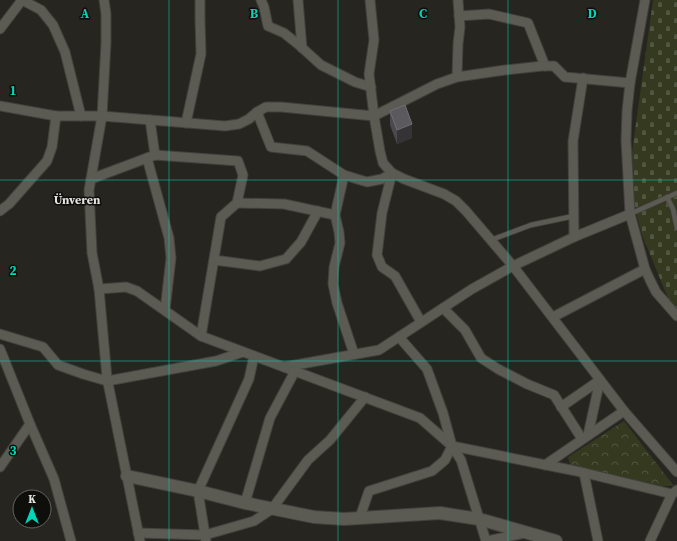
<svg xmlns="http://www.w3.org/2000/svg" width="677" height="541" font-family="'Source Serif 4',serif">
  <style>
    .cemetery { fill: url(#cemetery-stones) }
    .park { fill: url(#park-crowns) }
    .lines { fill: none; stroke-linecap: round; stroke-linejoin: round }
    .lane-casing { stroke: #42413d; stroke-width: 6 }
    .street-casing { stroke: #42413d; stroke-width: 11 }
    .secondary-casing { stroke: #42413d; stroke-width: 14 }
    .lane { stroke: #5b5a53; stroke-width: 4.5 }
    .street { stroke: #5b5a53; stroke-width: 9 }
    .secondary { stroke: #5b5a53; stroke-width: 12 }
    .wall { fill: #4b494e }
    .shaded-wall { fill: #353335 }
    .building { fill: #5b595e; stroke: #716f72 }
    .grid { fill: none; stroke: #00d5b7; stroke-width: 1; stroke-opacity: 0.55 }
    .labels { text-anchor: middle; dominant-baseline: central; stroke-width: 3; stroke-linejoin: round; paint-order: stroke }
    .neighbourhood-label { font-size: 12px; font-weight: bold; fill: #e5e4e1; stroke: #0e0e0b }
    .grid-label { font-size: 13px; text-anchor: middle; font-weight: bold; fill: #00d5b7; stroke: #0e0e0b; stroke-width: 3; stroke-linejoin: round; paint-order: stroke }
  </style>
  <defs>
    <pattern id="cemetery-stones" width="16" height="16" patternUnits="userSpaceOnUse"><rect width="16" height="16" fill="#343920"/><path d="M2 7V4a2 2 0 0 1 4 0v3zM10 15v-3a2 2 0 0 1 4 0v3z" fill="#515640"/></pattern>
    <pattern id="park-crowns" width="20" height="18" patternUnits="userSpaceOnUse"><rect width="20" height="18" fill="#343920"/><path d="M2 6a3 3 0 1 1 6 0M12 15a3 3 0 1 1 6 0" fill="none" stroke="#515640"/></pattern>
  </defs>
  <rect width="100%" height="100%" fill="#26251f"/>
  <path class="cemetery" d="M653 0H677V309L670 303 642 235 634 205 632 152Z"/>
  <path class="park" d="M624 421 674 486H662L570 465 568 457Z"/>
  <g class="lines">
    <defs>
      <g id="lane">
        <path d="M667 197 673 209 677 228"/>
        <path d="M630 214 677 193"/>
        <path d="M491 240 531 225 574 216"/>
      </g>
      <g id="street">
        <path d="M22 0 41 10 53 25 65 52 81 116"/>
        <path d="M104 0 106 14V43L102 116 89 190 92 253 99 289 107 378 140 541"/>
        <path d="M261 0 264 7 268 26 284 33 299 45 321 65 355 82 371 87"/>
        <path d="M298 0 302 48"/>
        <path d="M370 0 374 40 369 74 374 116 380 151 383 163 392 173 404 179 444 194 456 201 466 211 513 266 624 411 677 472"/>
        <path d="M645 0 630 83 627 111 626 140 630 214 645 269 650 280 656 292 677 316"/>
        <path d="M459 16 489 14 528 23 545 66"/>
        <path d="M0 29 22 0"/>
        <path d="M457 77 458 44 460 27 458 0"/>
        <path d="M0 106 56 116H102L225 126 239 124 249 119 257 112 266 107H281L374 116 437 84 457 77 505 70 542 66H554L565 77 630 83"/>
        <path d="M257 112 271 147 307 151 344 175 367 182 382 179 392 173"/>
        <path d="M150 120 155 155"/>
        <path d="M186 123 201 54 200 19V0"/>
        <path d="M147 158 169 238 171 258 165 310"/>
        <path d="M392 173 382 213 377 255 382 267 395 276 421 322"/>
        <path d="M344 175 335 215 339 232 340 243 334 267 333 284 337 303 354 354"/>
        <path d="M91 179 155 155 238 161 243 175 237 203 221 217 201 336"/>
        <path d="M237 203 284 204 335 215"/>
        <path d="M0 211 9 204 47 161 52 147 56 116"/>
        <path d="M574 237 573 141 583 78"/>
        <path d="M214 260 260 266 286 259 301 242 318 211"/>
        <path d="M99 289 126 287 137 291 201 336 420 418 452 446 581 472 672 494"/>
        <path d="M443 308 465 330 481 358 498 369 527 384 554 395 582 439"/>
        <path d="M553 317 645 269"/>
        <path d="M0 334 43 347 58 365 83 374 107 381 216 361 243 352"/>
        <path d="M0 349 30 424 54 479 71 541"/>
        <path d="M284 367 379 350 472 289 513 266 574 237 630 214"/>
        <path d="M561 407 600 380 588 435"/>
        <path d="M452 446 461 460 486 541"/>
        <path d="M545 465 624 411"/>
        <path d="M0 467 30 424"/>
        <path d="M584 473 598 541"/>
        <path d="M245 503 270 418 295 371"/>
        <path d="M360 517 369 491 432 471 445 460 452 446 443 413 427 369 399 337"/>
        <path d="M138 533 205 535 254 521 272 509 308 460 330 440 365 397"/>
        <path d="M206 541 198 491 249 379 254 356"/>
        <path d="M487 541 525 533"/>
        <path d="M650 541 672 494 677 490"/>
      </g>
      <path id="secondary" d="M127 476 198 491 245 503 314 517 344 519 440 513 479 519 556 541"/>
    </defs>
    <use href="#lane" class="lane-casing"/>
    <use href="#street" class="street-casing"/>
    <use href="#secondary" class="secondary-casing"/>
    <use href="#lane" class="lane"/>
    <use href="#street" class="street"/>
    <use href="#secondary" class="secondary"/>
  </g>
  <path class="wall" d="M390 111 412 138 397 144 390 125Z"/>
  <path class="shaded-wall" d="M412 124V138L397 144V130Z"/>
  <path class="building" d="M405 105 412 124 397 130 390 111Z"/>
  <path class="grid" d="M169 0V541M338 0V541M508 0V541M0 180H677M0 361H677"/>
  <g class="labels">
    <g class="neighbourhood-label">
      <text x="77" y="200">Ünveren</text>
    </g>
  </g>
  <g class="grid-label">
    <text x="85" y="18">A</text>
    <text x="254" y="18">B</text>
    <text x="423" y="18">C</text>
    <text x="592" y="18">D</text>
    <text x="13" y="95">1</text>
    <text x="13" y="275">2</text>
    <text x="13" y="455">3</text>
  </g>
  <g transform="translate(32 509)"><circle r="19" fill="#0e0e0b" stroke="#646461"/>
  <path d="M0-3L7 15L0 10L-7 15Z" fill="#00d5b7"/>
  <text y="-6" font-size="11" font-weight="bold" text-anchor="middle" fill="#e5e4e1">K</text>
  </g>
</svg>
